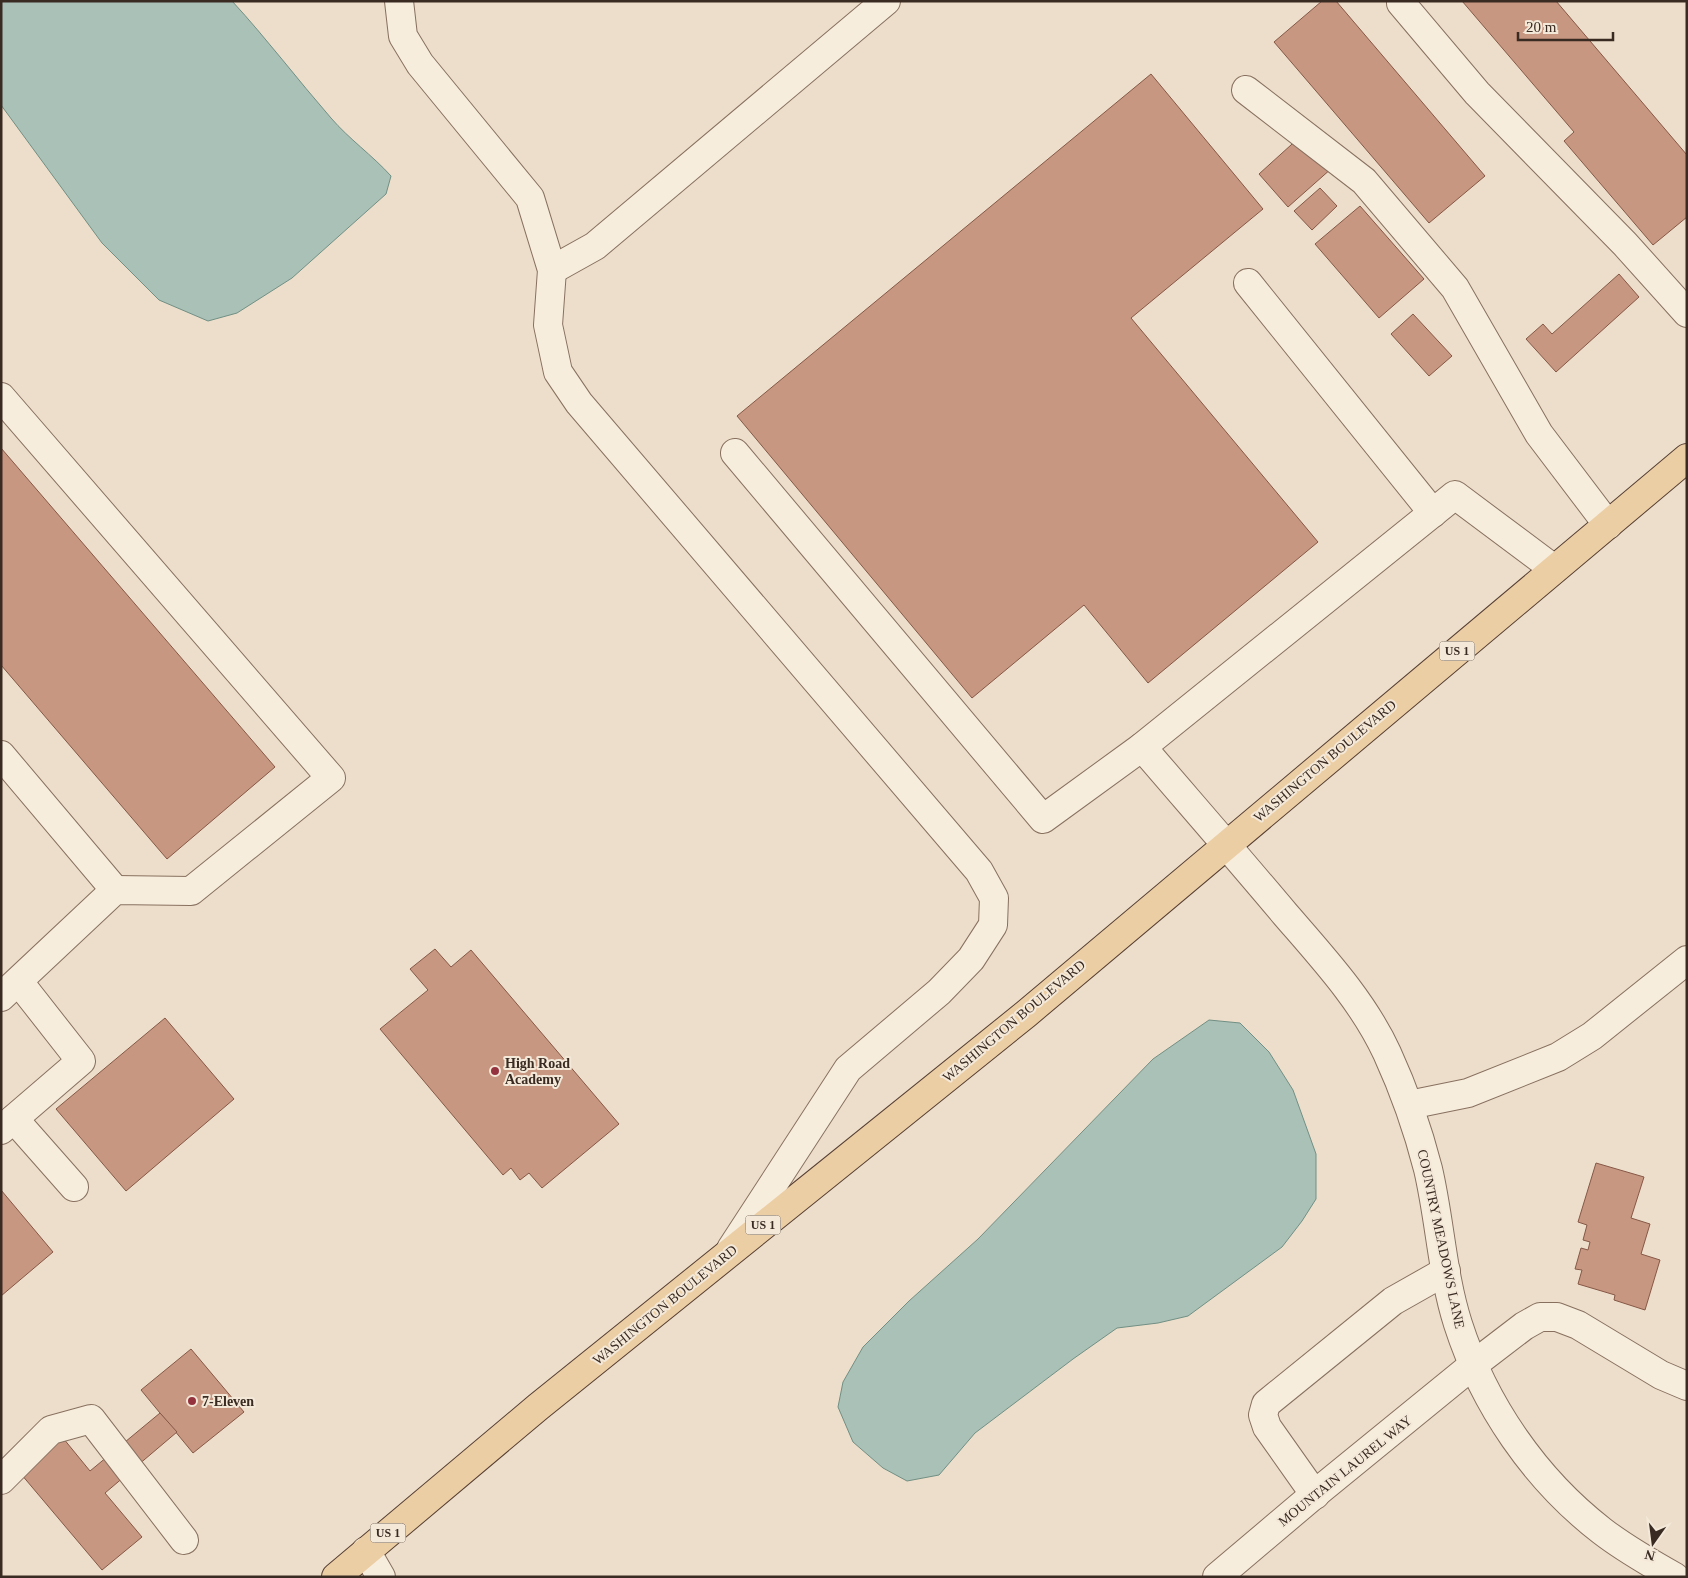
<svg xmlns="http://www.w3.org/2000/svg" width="1688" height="1578" font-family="'Times New Roman',serif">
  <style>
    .water { fill: #aac1b8; stroke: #718f84 }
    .building { fill: #c89782; stroke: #865846 }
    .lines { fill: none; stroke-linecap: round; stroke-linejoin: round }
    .minor-casing { stroke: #88705f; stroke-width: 30 }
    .major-casing { stroke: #573f33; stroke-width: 30 }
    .minor { stroke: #f7eddd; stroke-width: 28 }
    .major { stroke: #eccea5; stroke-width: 28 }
    .poi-dot { fill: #94323e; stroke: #f4e9d9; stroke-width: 2 }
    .labels { text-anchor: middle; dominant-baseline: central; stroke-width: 4; stroke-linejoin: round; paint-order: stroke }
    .shield { fill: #f4e9d9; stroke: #726459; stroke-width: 1 }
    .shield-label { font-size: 12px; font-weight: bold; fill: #3a2b22 }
    .street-label { font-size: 14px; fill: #3a2b22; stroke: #f4e9d9 }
    .poi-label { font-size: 14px; font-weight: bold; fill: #3a2b22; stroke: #f4e9d9; text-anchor: start }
  </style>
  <rect width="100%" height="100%" fill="#ecdeca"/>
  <g class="water">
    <path d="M1 1H232C267 39 297 79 331 118 349 139 372 155 391 176L386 194 292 278 237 313 208 321 159 300 102 243 1 105Z"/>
    <path d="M1209 1020 1240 1023 1269 1052 1293 1090 1316 1154V1199L1302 1221 1282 1247 1188 1316 1158 1323 1117 1328 1073 1359 975 1433 939 1475 907 1481 883 1468 853 1442 838 1407 843 1382 863 1347 909 1301 978 1239 1153 1059Z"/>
  </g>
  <g class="building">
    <path d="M1322 1H1336L1485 176 1429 223 1274 42Z"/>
    <path d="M1462 1H1556L1687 155V217L1653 245 1564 141 1574 132Z"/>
    <path d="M1151 74 1263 209 1131 318 1318 542 1148 683 1084 605 972 698 737 416Z"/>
    <path d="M1302 135 1332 168 1288 207 1259 174Z"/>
    <path d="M1320 188 1337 206 1312 230 1294 211Z"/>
    <path d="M1360 206 1424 279 1379 318 1315 244Z"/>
    <path d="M1619 274 1639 297 1556 372 1526 339 1543 324 1552 334Z"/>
    <path d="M1413 314 1452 356 1429 376 1391 334Z"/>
    <path d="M1 448 275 767 167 859 1 665Z"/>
    <path d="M435 949 451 967 471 950 619 1124 542 1188 529 1173 520 1180 511 1168 503 1175 380 1029 428 990 410 969Z"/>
    <path d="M165 1018 234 1099 126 1191 56 1109Z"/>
    <path d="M1596 1163 1644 1177 1631 1218 1650 1224 1641 1254 1660 1260 1645 1310 1614 1300 1615 1295 1578 1284 1582 1270 1575 1269 1581 1248 1588 1250 1590 1242 1583 1240 1587 1225 1578 1222Z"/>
    <path d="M1 1190 53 1252 1 1296Z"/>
    <path d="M191 1349 244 1412 193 1453 141 1390Z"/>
    <path d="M160 1413 177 1432 105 1493 142 1537 102 1570 21 1474 63 1438 90 1471Z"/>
  </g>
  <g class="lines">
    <defs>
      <g id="minor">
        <path d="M399 1 403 36 420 64 530 198 552 270 548 325 558 372 579 403 979 871 994 898 993 925 971 959 939 992 848 1069 731 1249"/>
        <path d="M1401 3 1477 93 1625 244 1687 313"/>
        <path d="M1246 90 1364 181 1455 288 1539 434 1608 525"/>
        <path d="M552 270 595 246 886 1"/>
        <path d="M1248 283 1433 513"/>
        <path d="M1 397 331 778 191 891 115 890 1 997"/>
        <path d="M735 453 1043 819 1142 747"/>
        <path d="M1554 569 1455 495 1142 747C1190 803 1238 858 1285 914 1323 958 1363 1001 1387 1053 1404 1090 1418 1130 1428 1169 1440 1220 1442 1274 1458 1324 1484 1405 1535 1479 1602 1531 1624 1548 1650 1563 1675 1577"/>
        <path d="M1 755 115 890"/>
        <path d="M1409 1105 1468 1093 1558 1057 1592 1036 1687 960"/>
        <path d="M14 1119 74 1187"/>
        <path d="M1 1130 81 1061 19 982"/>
        <path d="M1 1480 51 1430 91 1419 184 1540"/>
        <path d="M1315 1495 1267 1427 1263 1415 1266 1404 1393 1301 1446 1271"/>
        <path d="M366 1551 381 1577"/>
        <path d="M1217 1577 1321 1489 1473 1365 1524 1326 1540 1317H1557L1578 1325 1661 1375 1687 1386"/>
      </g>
      <path id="major" d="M336 1577 538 1407 1026 1014 1687 458"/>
    </defs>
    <use href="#minor" class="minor-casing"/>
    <use href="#major" class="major-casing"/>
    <use href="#minor" class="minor"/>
    <use href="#major" class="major"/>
  </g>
  <g class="poi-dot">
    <circle cx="495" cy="1071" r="5"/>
    <circle cx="192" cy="1401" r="5"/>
  </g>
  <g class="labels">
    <g class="shield">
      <rect x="1439.5" y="641.5" width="35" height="19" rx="4"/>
      <rect x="745.5" y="1215.5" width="35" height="19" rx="4"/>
      <rect x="370.5" y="1523.5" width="35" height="19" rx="4"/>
    </g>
    <g class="shield-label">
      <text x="1457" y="651">US 1</text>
      <text x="763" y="1225">US 1</text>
      <text x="388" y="1533">US 1</text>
    </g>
    <g class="street-label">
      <text transform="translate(1325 761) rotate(-40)">WASHINGTON BOULEVARD</text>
      <text transform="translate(1014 1021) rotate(-40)">WASHINGTON BOULEVARD</text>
      <text transform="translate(1441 1239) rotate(78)">COUNTRY MEADOWS LANE</text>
      <text transform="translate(665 1305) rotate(-39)">WASHINGTON BOULEVARD</text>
      <text transform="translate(1345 1471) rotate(-39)">MOUNTAIN LAUREL WAY</text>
    </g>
    <g class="poi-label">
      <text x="505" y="1063">High Road<tspan x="505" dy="16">Academy</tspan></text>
      <text x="202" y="1401">7-Eleven</text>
    </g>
  </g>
  <rect width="1688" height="1578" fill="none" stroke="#3a2b22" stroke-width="5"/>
  <g transform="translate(1653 1543) rotate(194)" stroke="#f4e9d9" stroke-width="4" paint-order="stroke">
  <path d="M0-4L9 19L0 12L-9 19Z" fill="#3a2b22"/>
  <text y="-8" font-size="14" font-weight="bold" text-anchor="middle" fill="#3a2b22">N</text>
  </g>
  <path d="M1518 32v8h95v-8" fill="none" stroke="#3a2b22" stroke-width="2.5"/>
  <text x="1526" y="32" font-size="15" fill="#3a2b22" stroke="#f4e9d9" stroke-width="4" paint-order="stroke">20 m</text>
</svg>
